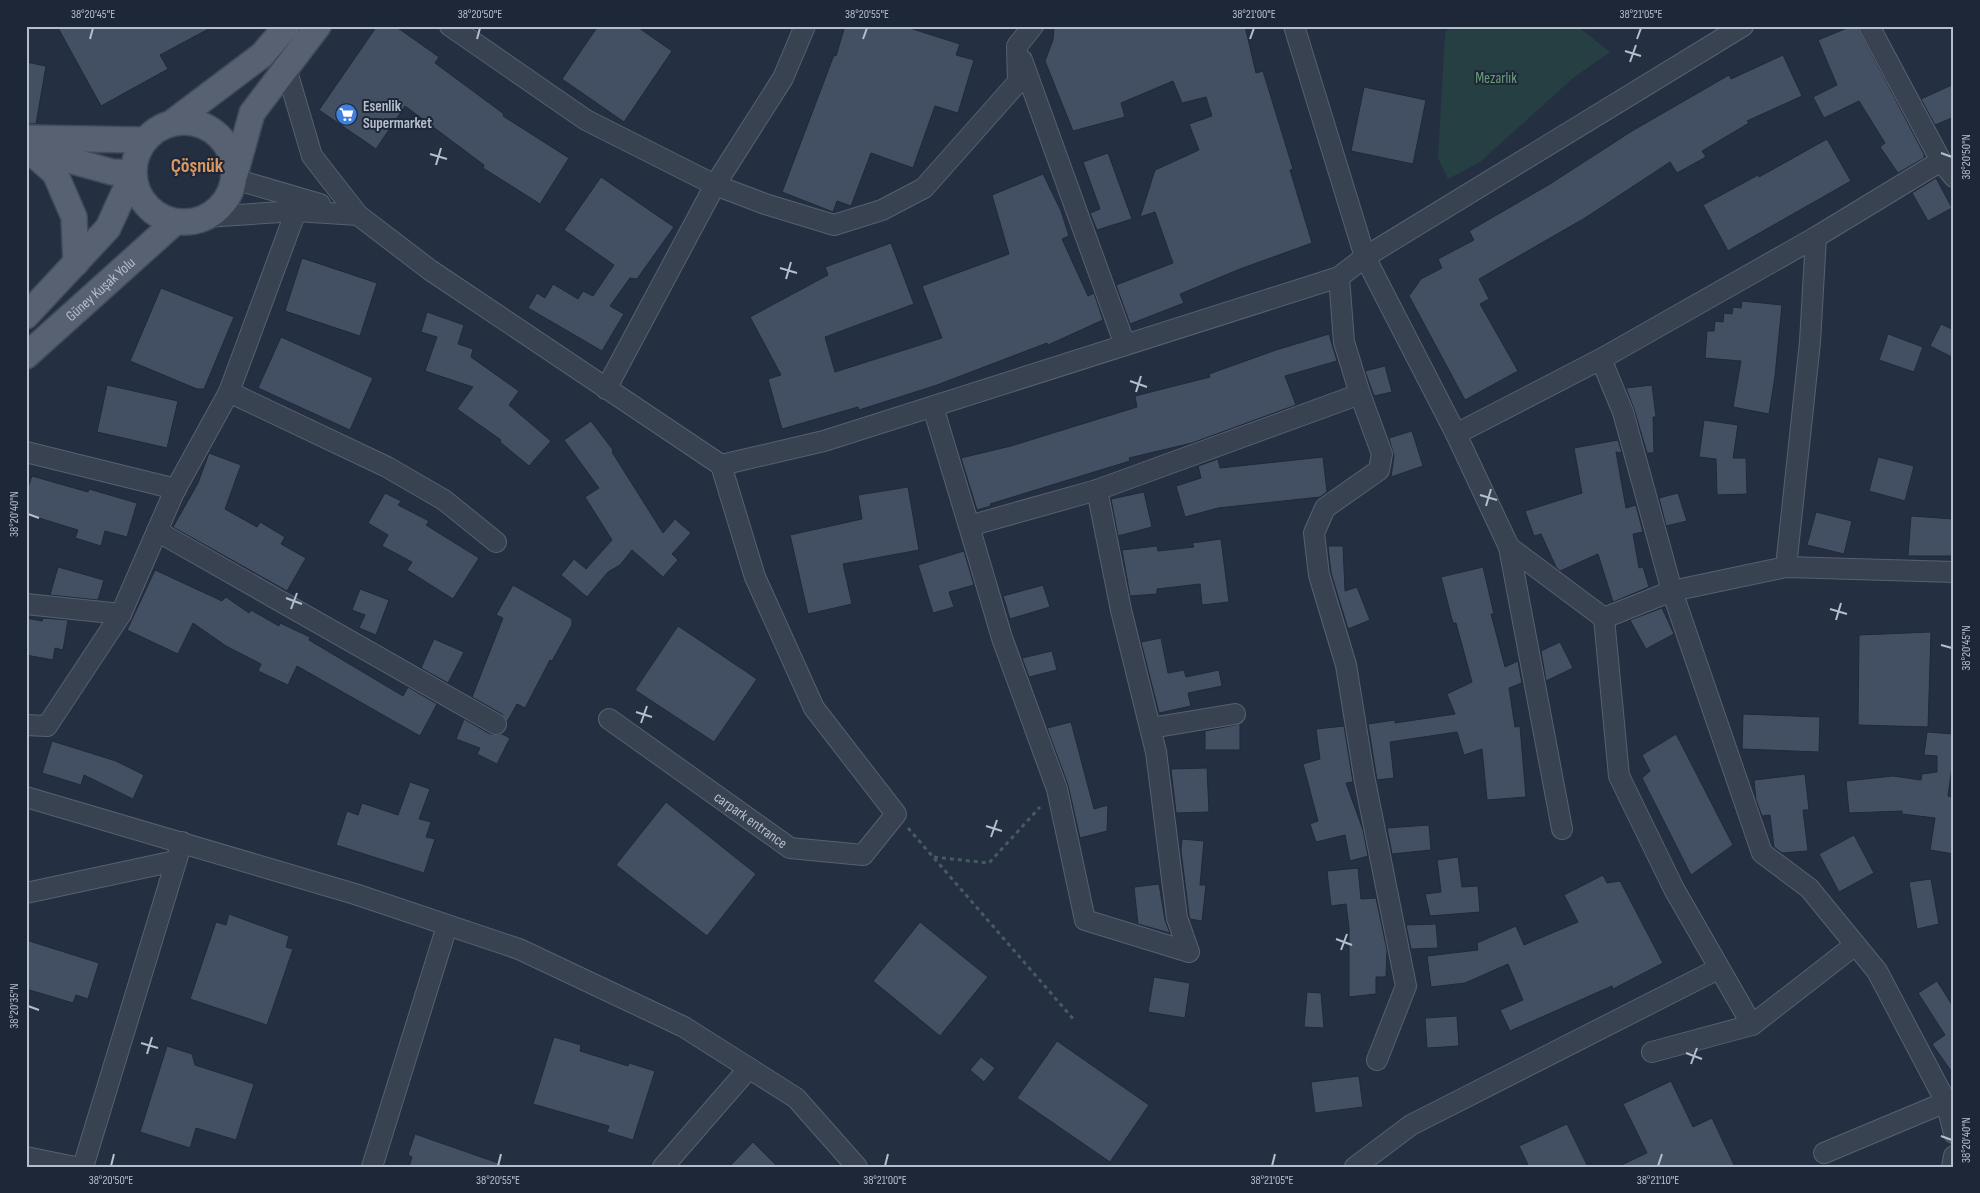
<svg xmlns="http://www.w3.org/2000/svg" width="1980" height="1193" font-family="'Sofia Sans Condensed',sans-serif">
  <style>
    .green { fill: #263f43 }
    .building { fill: #435064; stroke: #1f2939 }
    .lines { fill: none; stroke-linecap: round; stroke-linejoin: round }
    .minor-casing { stroke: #56606f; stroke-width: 22 }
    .major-casing { stroke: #424b5b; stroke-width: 28 }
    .path { stroke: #455c5f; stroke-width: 3; stroke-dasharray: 4 4; stroke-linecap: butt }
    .minor { stroke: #394251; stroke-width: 20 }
    .major { stroke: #576171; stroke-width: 25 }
    .ticks { fill: none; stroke: #b5becc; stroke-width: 2 }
    .labels { text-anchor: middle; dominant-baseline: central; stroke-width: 4; stroke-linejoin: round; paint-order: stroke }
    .park-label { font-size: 15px; fill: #6b9e78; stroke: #1d2737 }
    .poi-label { font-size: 15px; font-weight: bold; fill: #b5becc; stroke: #1d2737; text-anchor: start }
    .street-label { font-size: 15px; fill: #b5becc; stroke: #1d2737 }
    .district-label { font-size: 20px; font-weight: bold; fill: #db9861; stroke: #1d2737 }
    .neatline { fill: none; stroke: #b5becc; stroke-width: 2 }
    .ticks-label { font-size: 12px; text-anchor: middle; fill: #b5becc }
  </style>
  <rect width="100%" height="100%" fill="#243042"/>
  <path class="green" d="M1450 26H1577L1610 52 1573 78 1480 162 1448 179 1438 158 1445 34Z"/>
  <g class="building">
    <path d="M57 26H214L160 55 168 69 101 106Z"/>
    <path d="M377 26H395L439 57 435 63 504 114 503 116 569 158 540 204 483 168 484 165 405 106 376 149 319 110Z"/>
    <path d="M598 26H636L672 51 624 122 562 79Z"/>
    <path d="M845 26H903L960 44 956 55 974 60 958 113 935 106 913 168 871 153 851 206 837 201 833 212 782 192 834 55 836 56Z"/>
    <path d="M1054 26H1245L1256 73 1263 71 1293 169 1290 170 1312 243 1240 269 1180 294 1184 303 1130 324 1116 285 1173 263 1155 212 1140 217 1155 170 1199 150 1189 124 1212 116 1206 97 1182 103 1173 81 1121 103 1125 117 1073 131 1045 61 1053 40Z"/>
    <path d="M1852 26H1857L1924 154V158L1898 173 1880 147 1885 143 1859 101 1824 118 1813 97 1837 85 1818 40Z"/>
    <path d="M1783 55 1802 96 1747 121 1749 123 1702 151 1706 157 1677 173 1670 162 1585 218 1479 279 1489 299 1480 304 1518 371 1465 400 1409 296 1421 279 1442 268 1438 259 1474 240 1469 231 1550 184 1632 131 1729 75 1731 79Z"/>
    <path d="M26 62 46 66 36 124H26Z"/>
    <path d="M1954 84V117L1935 125 1921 99Z"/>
    <path d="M1364 87 1426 100 1413 164 1351 151Z"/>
    <path d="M1827 139 1851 181 1728 251 1703 205 1758 175 1759 177Z"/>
    <path d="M1108 153 1132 219 1097 230 1090 213 1100 209 1083 162Z"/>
    <path d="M1043 174 1061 211 1069 236 1062 239 1088 296 1094 293 1103 320 1048 345 1047 343 937 385 859 410 858 407 782 429 768 379 781 375 750 317 828 275 825 267 891 243 914 304 825 337 835 372 942 338 922 286 1009 254 992 195Z"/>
    <path d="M601 177 674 227 637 279 630 278 610 306 624 314 602 351 528 308 537 293 545 298 553 284 578 299 583 291 593 296 614 265 564 230Z"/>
    <path d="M1936 178 1952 208 1928 221 1912 193Z"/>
    <path d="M302 258 377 283 360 336 285 311Z"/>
    <path d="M161 288 234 317 204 389H197L130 361Z"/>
    <path d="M1742 301 1782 305 1775 376 1769 414 1733 407 1741 361 1705 358 1707 331H1714L1715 321 1723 322 1724 313 1732 314 1733 307 1741 308Z"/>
    <path d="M427 312 464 325 458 344 473 349 471 357 519 391 509 405 551 441 529 466 500 442 501 440 457 409 473 387 425 371 437 337 421 332Z"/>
    <path d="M1941 324 1954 330V358L1930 346Z"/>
    <path d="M1329 334 1337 361 1285 376 1296 405 1192 443 1129 458 1130 461 990 504 991 506 977 510 961 458 1011 446 1137 407 1135 396 1210 377 1209 374 1276 350Z"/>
    <path d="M1888 334 1923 347 1914 372 1879 360Z"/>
    <path d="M281 337 373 378 350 430 258 388Z"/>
    <path d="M1385 366 1392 392 1374 396 1365 371Z"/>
    <path d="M107 385 178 401 167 448 97 432Z"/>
    <path d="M1652 385 1656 417H1653L1654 453H1647L1634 409 1626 388Z"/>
    <path d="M1704 420 1738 425 1733 458H1746L1747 494 1717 495 1716 459 1699 457Z"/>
    <path d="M591 421 613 450 612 452 663 533 675 519 691 533 672 554 678 560 663 577 632 550 620 565 608 572 587 597 561 575 574 559 586 569 612 540 585 497 599 488 564 440Z"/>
    <path d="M1412 431 1423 466 1391 477 1394 456 1389 438Z"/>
    <path d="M1618 440 1622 453 1616 452 1626 508 1636 505 1643 532 1633 534 1639 568 1643 567 1649 587 1613 602 1598 554 1560 571 1556 567 1541 534 1534 536 1525 511 1582 493 1574 448Z"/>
    <path d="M209 453 241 465 225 509 257 527 260 522 285 537 281 544 306 558 287 591 173 527 198 483Z"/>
    <path d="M1323 457 1327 492 1320 497 1218 508 1185 517 1176 486 1201 478 1198 466 1218 459 1220 468Z"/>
    <path d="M1878 457 1914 466 1905 501 1869 491Z"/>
    <path d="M32 476 88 492 89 489 137 503 127 537 105 531 101 546 75 538 78 530 26 514V493Z"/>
    <path d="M908 487 919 550 843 564 852 604 808 614 790 535 862 519 858 495Z"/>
    <path d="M1144 492 1152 527 1118 536 1111 499Z"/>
    <path d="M385 493 401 501 398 505 429 521 426 525 479 558 453 599 407 570 412 562 382 546 388 535 368 523Z"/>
    <path d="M1678 493 1687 521 1666 526 1659 498Z"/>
    <path d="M1816 512 1852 521 1844 554 1807 545Z"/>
    <path d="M1911 516 1954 519V556H1908Z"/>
    <path d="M1221 539 1229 602 1202 605 1200 584 1157 589V594L1130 596 1122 550 1157 546 1158 551 1194 547 1192 543Z"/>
    <path d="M1328 546H1343L1345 591 1357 587 1370 620 1348 629 1331 573Z"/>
    <path d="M964 551 974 585 949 592 954 607 933 613 918 565Z"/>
    <path d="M58 567 104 580 98 600 50 595Z"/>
    <path d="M1483 567 1494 614H1491L1505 667 1518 661 1522 683 1509 688 1515 727 1520 726 1526 797 1487 800 1482 749 1464 755 1457 732 1390 742 1394 778 1377 780 1368 724 1395 720V723L1455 714 1447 694 1472 682 1456 623H1453L1441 577Z"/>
    <path d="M155 570 222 601 226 597 249 613 251 610 279 626 280 623 310 637 309 640 403 696 408 687 437 704 420 736 297 666 288 685 258 671 261 664 226 646 193 623 178 654 127 630Z"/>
    <path d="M513 585 572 619V625L552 661 550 660 525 708 517 704 507 722 502 714 472 697 503 618 496 615Z"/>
    <path d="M1043 585 1050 607 1010 619 1003 596Z"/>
    <path d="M360 589 389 600 376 635 359 628 365 615 352 610Z"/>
    <path d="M1662 608 1674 634 1646 649 1630 620Z"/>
    <path d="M26 618 42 621 43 618 68 620 63 650 55 648 53 660 26 655Z"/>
    <path d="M678 626 757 679 714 742 635 690Z"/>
    <path d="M1931 632 1928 727 1858 725 1859 635Z"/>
    <path d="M1161 638 1168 673 1184 670 1186 677 1219 670 1222 686 1188 693 1191 706 1159 713 1141 642Z"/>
    <path d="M434 639 464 652 448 683 421 668Z"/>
    <path d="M1560 642 1573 668 1546 681 1541 651Z"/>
    <path d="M1052 651 1057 670 1029 677 1022 658Z"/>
    <path d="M1743 714 1820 717 1819 752 1742 749Z"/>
    <path d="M464 719 490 734H502L510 738 497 764 477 754 480 748 456 739Z"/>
    <path d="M1071 722 1094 809 1108 805 1107 831 1080 838 1068 785 1047 728Z"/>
    <path d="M1240 724V750H1205V731Z"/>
    <path d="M1344 726 1353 782 1346 783 1363 830 1368 856 1350 861 1345 835 1316 842 1310 824 1318 821 1303 764 1320 759 1316 729Z"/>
    <path d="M1927 732 1954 734V753L1948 796 1954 797V854L1930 850 1935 818 1902 814V811L1849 813 1846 781 1893 776 1921 780 1922 774 1937 772V756L1924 755Z"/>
    <path d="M1676 734 1733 845 1691 875 1642 778 1650 771 1642 755Z"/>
    <path d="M52 741 116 761 144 775 133 799 84 775 81 785 42 773Z"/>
    <path d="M1207 768 1209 812 1176 813 1171 769Z"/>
    <path d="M1805 774 1809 810H1803L1808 851 1782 853 1774 847 1770 815 1762 816 1756 800 1754 780Z"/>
    <path d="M410 782 430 789 419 819 431 822 426 837 435 839 424 873 336 845 347 811 358 815 362 803 398 815Z"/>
    <path d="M666 802 756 874 707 936 616 865Z"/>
    <path d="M1429 825 1431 850 1392 854 1387 828Z"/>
    <path d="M1854 835 1874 873 1839 892 1819 854Z"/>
    <path d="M1182 839 1204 841 1200 885H1206L1202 921 1190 919 1189 915 1181 851Z"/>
    <path d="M1458 857 1462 887 1478 886 1480 912 1430 916 1425 894 1441 892 1437 860Z"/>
    <path d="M1358 868 1361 899 1376 898 1387 950 1386 977H1376V994L1349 997V928L1346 904 1331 906 1327 871Z"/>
    <path d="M1603 875 1607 883 1620 881 1663 963 1613 989 1612 986 1510 1031 1500 1010 1523 1000 1508 964 1465 983 1431 987 1427 956 1478 950 1477 943 1516 926 1524 945 1578 922 1564 895Z"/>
    <path d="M1931 879 1939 924 1917 929 1909 882Z"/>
    <path d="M1159 884 1165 920 1170 933 1138 924 1134 887Z"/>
    <path d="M229 914 289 936 286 947 293 949 267 1025 190 999 216 922 226 925Z"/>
    <path d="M920 922 988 977 940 1036 873 981Z"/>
    <path d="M1436 924 1438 948 1411 949 1406 925Z"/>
    <path d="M26 940 99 963 88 999 76 995 73 1003 26 989Z"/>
    <path d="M1154 977 1190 983 1185 1018 1148 1012Z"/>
    <path d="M1937 981 1954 1008V1075L1932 1044 1945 1035 1918 993Z"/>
    <path d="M1307 992 1321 993 1324 1028 1304 1027Z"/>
    <path d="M1457 1016 1459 1046 1427 1048 1425 1018Z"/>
    <path d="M554 1037 581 1045 580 1051 628 1066 629 1063 655 1071 633 1140 607 1132 609 1126 533 1104Z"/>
    <path d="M1057 1041 1149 1105 1110 1162 1017 1098Z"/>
    <path d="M167 1046 192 1054 195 1065 254 1084 236 1140 196 1128 190 1148 140 1132Z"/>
    <path d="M981 1057 995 1068 984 1082 970 1070Z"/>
    <path d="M1359 1076 1363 1107 1315 1113 1311 1082Z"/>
    <path d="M1671 1081 1693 1127 1712 1118 1735 1167H1617L1647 1153 1623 1104Z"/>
    <path d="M1567 1124 1588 1167H1529L1519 1146Z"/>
    <path d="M415 1134 501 1164V1167H409L412 1157 408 1155Z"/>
    <path d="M753 1142 778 1167H729Z"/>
  </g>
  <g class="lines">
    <defs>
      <g id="minor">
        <path d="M450 26 586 120 715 185 765 204 834 225 882 210 924 188 1018 82 1017 46 1033 26"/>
        <path d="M1294 26 1365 257 1456 434 1509 547 1562 829"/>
        <path d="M1022 60 1125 345"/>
        <path d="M286 68 312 156 358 215 430 270 721 465 824 441 1339 277 1365 257 1743 26"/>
        <path d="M1941 161 1954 177"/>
        <path d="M234 179 320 204"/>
        <path d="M206 217 296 211 358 215"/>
        <path d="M1601 359 1816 237"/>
        <path d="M606 389 715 185 783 78 805 26"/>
        <path d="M229 392 387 467 444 500 496 542"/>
        <path d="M1360 394 1382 454 1379 470 1325 508 1314 533 1319 575 1346 665 1364 776 1406 986 1377 1060"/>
        <path d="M933 407 969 526 1097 490 1360 394 1344 342 1339 277"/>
        <path d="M1456 434 1601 359 1623 412 1672 591 1762 853 1809 888 1877 971 1946 1102 1954 1133"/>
        <path d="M26 452 176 489"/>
        <path d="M969 526 1002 638 1057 789 1085 920 1189 952 1177 918 1156 752 1121 610 1097 490"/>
        <path d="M157 531 496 724"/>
        <path d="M1509 547 1604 618 1672 591 1786 567 1954 572"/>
        <path d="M1786 567 1810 342 1816 237 1941 161 1869 26"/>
        <path d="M26 604 121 614"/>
        <path d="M1604 618 1619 776 1674 889 1752 1025"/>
        <path id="s1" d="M609 719 790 848 863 855 896 814 814 708 755 577 721 465"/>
        <path d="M26 725 47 726 121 614 174 492 229 392 296 211"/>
        <path d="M1151 728 1235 714"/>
        <path d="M26 797 355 894 519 949 684 1027 796 1098 857 1167"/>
        <path d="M26 893 175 861"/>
        <path d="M1652 1052 1752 1025 1855 945"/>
        <path d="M1824 1153 1946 1102"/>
        <path d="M26 1157 75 1167"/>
        <path d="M83 1167 182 842"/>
        <path d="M372 1167 447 926"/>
        <path d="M663 1167 749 1068"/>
        <path d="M1355 1167 1411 1125 1718 969"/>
        <path d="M1952 1167 1954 1156"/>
      </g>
      <g id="major">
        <circle cx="184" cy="172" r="50"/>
        <path d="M173 122 262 55 287 26"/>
        <path d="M26 138 144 140"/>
        <path d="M26 148 112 172 133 173 108 228 26 316"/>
        <path d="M31 152 55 173 74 217 76 263"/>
        <path d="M235 174 252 113 318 26"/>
        <path id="s2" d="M26 356 175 222"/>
      </g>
    </defs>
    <use href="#minor" class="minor-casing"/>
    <use href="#major" class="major-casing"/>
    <g class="path">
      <path d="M908 828 1075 1021"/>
      <path d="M934 857 989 863 1040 807"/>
    </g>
    <use href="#minor" class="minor"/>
    <use href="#major" class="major"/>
  </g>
  <path class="ticks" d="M90 39 93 28M477 39 480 28M863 39 867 28M1250 39 1254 28M1637 39 1641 28M1625 51 1641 56M1630 62 1636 45M1941 153 1952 157M430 154 447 159M436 165 441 148M780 268 797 273M786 279 791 262M1130 381 1147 387M1136 392 1141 376M1480 495 1497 500M1486 506 1491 489M28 514 39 518M286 598 302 604M291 609 297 593M1830 609 1847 614M1836 620 1841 603M1941 645 1952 648M636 712 652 717M641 723 647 706M986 826 1002 831M991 837 997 820M1336 939 1352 945M1341 950 1347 934M28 1006 39 1010M141 1043 158 1048M1686 1053 1702 1059M147 1054 152 1037M1691 1064 1697 1048M1941 1136 1952 1140M111 1166 114 1154M498 1166 501 1154M885 1166 888 1154M1272 1166 1275 1154M1658 1166 1662 1154"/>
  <defs>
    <symbol id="supermarket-disc" viewBox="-11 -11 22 22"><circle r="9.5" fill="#3f7fe0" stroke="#1d2737"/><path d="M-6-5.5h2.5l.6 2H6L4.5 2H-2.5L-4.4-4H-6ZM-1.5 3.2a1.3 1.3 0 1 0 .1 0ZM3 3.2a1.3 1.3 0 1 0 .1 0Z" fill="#fff"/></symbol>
  </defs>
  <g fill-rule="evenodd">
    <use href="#supermarket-disc" x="334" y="102" width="25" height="25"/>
  </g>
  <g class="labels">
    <g class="park-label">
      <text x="1496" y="78">Mezarlık</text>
    </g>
    <g class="poi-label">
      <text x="363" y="106">Esenlik<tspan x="363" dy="17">Supermarket</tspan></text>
    </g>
    <g class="street-label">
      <text stroke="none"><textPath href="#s2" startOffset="100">Güney Kuşak Yolu</textPath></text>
      <text stroke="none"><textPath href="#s1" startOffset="174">carpark entrance</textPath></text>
    </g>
    <g class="district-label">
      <text x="197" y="166">Çöşnük</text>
    </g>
  </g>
  <rect width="1980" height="1193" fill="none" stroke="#1d2737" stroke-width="55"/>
  <rect x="28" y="28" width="1924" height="1138" class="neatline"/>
  <g class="ticks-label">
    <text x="93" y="18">38°20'45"E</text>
    <text x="480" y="18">38°20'50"E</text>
    <text x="867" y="18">38°20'55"E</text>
    <text x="1254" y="18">38°21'00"E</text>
    <text x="1641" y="18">38°21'05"E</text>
    <text transform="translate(1966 157) rotate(-90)" y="4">38°20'50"N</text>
    <text transform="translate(14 514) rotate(-90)" y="4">38°20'40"N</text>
    <text transform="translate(1966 648) rotate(-90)" y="4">38°20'45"N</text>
    <text transform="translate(14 1006) rotate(-90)" y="4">38°20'35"N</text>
    <text transform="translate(1966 1140) rotate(-90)" y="4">38°20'40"N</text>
    <text x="111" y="1184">38°20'50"E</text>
    <text x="498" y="1184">38°20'55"E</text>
    <text x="885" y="1184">38°21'00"E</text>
    <text x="1272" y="1184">38°21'05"E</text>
    <text x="1658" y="1184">38°21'10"E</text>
  </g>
</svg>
